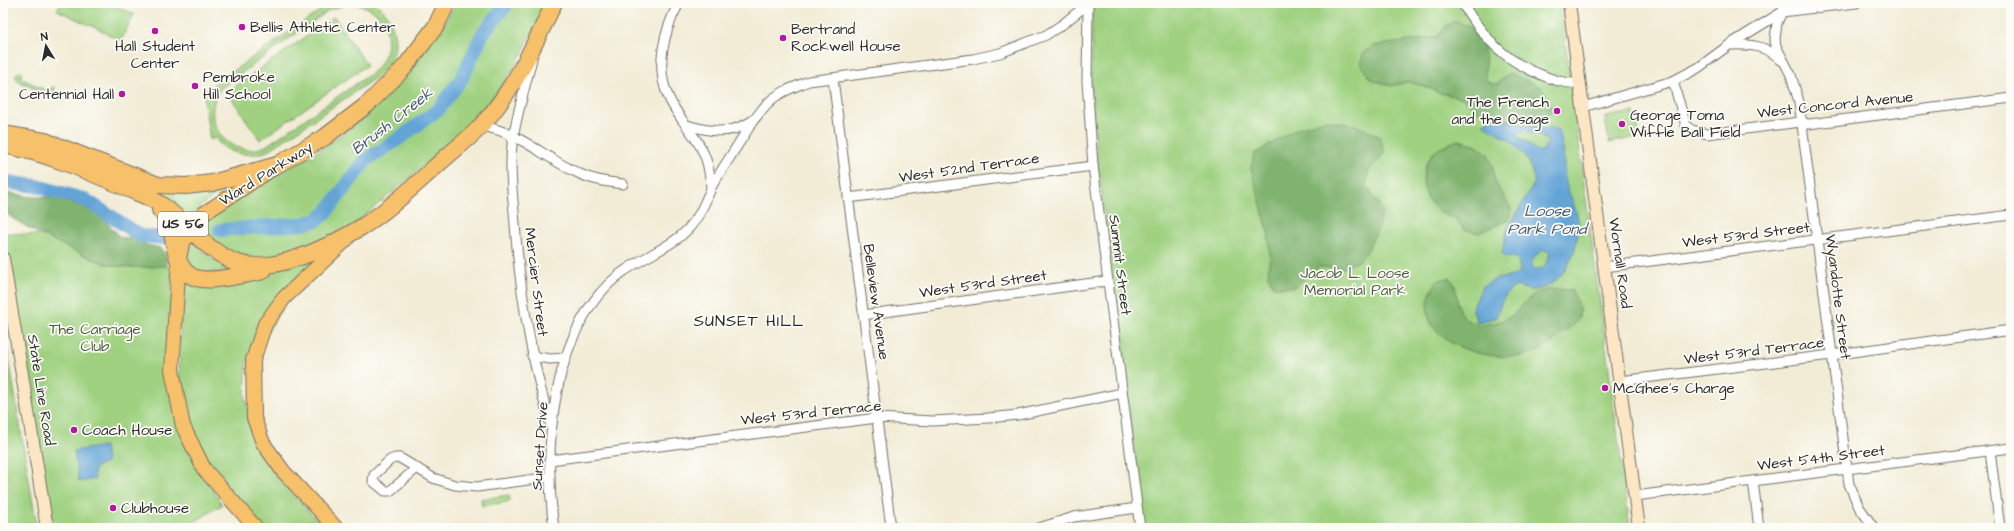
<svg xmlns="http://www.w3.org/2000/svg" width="2014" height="531" font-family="'Architects Daughter',sans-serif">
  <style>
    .green { fill: #9fd180; stroke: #657e56; fill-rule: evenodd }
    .forest { fill: #7fb36e; stroke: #556f4c }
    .water { fill: #63a4d7; stroke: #476881; fill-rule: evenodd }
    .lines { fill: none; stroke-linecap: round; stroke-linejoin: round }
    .river { stroke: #63a4d7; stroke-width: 14 }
    .street-casing { stroke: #716f67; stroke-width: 11 }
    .secondary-casing { stroke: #716f67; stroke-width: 14 }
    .primary-casing { stroke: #716f67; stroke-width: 16 }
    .highway-casing { stroke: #716f67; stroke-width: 18 }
    .street { stroke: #fff; stroke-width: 9 }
    .secondary { stroke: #fce6c4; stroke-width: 12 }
    .primary { stroke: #f7c06b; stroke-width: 14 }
    .highway { stroke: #f7c06b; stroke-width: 16 }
    .poi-dot { fill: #b5179e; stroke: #fdfcf7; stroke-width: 1.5 }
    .labels { text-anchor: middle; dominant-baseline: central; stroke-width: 3.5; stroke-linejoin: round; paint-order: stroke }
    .shield { fill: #fdfcf7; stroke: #6a6a68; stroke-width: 1 }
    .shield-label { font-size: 14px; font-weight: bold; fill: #2b2b2b }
    .poi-label { font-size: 15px; fill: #2b2b2b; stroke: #fdfcf7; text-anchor: start }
    .street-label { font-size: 15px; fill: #2b2b2b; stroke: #fdfcf7 }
    .park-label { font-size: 15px; fill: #4e5d44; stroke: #fdfcf7 }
    .water-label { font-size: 16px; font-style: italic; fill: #415b70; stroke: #fdfcf7 }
    .neighbourhood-label { font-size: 16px; letter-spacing: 1px; fill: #2b2b2b; stroke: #fdfcf7 }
  </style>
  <rect width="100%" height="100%" fill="#fdfcf7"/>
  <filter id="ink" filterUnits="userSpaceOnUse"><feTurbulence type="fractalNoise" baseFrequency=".025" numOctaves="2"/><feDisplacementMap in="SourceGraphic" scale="8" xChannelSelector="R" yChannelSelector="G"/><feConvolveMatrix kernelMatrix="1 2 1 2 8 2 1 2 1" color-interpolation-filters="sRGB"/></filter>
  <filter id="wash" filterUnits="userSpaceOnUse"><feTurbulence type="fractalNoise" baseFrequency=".012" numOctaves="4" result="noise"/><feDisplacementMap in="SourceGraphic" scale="16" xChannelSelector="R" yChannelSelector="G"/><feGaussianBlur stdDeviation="0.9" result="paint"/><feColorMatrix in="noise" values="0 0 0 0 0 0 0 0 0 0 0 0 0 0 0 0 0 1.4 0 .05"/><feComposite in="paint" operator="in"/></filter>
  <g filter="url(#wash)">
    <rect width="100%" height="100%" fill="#f2ecd6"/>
    <g class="green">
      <path d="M60 3H108L134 14 121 41 90 24 89 25 57 10Z"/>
      <path d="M331 3C343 3 359 0 371 3 391 7 399 40 393 56 389 65 382 72 375 78L268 151C249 158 227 155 215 138L210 140 203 92ZM348 4C390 3 401 52 369 75L266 146C229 162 197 120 221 88L329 10Z"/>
      <path d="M456 3H548L516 65 490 101 452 142 351 227 321 244 260 261 227 254 199 228C227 199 265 183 298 163 369 121 415 75 456 3Z"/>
      <path d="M1095 3H1560L1630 528H1144L1098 166 1091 91 1092 13Z"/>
      <path d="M334 17 367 65 260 140 227 92Z"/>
      <path d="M21 71 22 73 21 78 49 92 52 87H54L55 94 49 96 18 81 15 75Z"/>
      <path d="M1634 112 1639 131 1637 137 1609 143 1605 117Z"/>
      <path d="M136 183 230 186 202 205 189 219Z"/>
      <path d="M3 233 42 235 107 264 132 267 173 266 169 346 194 460 222 505 184 528H51Z"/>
      <path d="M192 241 214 260 236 270 205 278 185 261 190 242Z"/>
      <path d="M312 261 313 262 247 362 245 394 249 422 260 450 276 476 325 528H261L217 479 189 426 179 372 181 302 185 275Z"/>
      <path d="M3 323 37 528H3Z"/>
      <path d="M509 495 510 500 507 502 482 506 481 499Z"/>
    </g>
    <g class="forest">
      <path d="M1455 21C1485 30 1487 50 1485 79L1492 84 1498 83 1509 73C1531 84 1548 83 1551 111L1545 120 1535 127 1480 113 1463 98 1440 93 1424 86 1408 82 1391 86 1370 79 1361 65 1363 53 1373 46 1437 37 1447 25Z"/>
      <path d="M1324 120 1355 125 1379 136 1385 153 1369 170 1366 185 1383 211 1377 230 1368 250 1359 261 1343 268 1319 267 1294 287H1274L1268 275 1270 254 1268 231 1251 169 1254 154 1298 128Z"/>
      <path d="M1458 140 1475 144 1488 154 1493 167 1495 182 1512 210 1508 220 1479 233 1464 230 1456 218C1425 213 1413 178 1433 153 1439 148 1451 143 1458 140Z"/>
      <path d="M3 192 31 197H52L82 206 101 216 120 237 135 239 146 245 161 248 166 256V266C147 267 126 269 107 264 94 261 12 222 6 213 2 207 3 199 3 192Z"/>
      <path d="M1450 278C1462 293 1452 301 1464 317 1476 331 1503 323 1515 313 1522 306 1528 297 1538 293 1547 288 1561 289 1571 290 1577 299 1583 311 1577 321 1575 325 1568 328 1565 331 1556 338 1549 347 1538 351 1495 370 1395 340 1438 280Z"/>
    </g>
    <g class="water">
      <path d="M1500 119 1535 128 1556 129 1558 130C1565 143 1563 164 1565 178 1567 193 1576 205 1578 219 1580 245 1568 281 1540 289 1532 292 1525 289 1517 286 1504 292 1500 305 1496 318L1477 322 1473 311V306L1483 286 1496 279 1518 275 1520 272 1518 259 1513 257 1506 258 1502 253 1507 230 1535 182 1529 162 1512 142 1483 124 1487 120ZM1522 131 1538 134 1548 141 1543 151H1536L1529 144 1518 137V133ZM1546 250 1550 254 1546 264 1541 269H1534L1531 265C1533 258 1539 250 1546 250Z"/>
      <path d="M105 446 107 463 97 466 94 472 95 479 79 482 74 451Z"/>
    </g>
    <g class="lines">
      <g class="river">
        <path d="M4 182 37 186 86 200 141 236 165 238"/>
        <path d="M220 230 303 224 317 220 325 214 365 161 400 138 439 109 462 78 483 33 508 3"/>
      </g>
    </g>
  </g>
  <g filter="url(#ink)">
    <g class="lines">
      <defs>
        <g id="street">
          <path d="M1462 3C1484 38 1504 61 1544 76 1557 81 1567 84 1580 83"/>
          <path d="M1786 3 1777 23 1775 40 1776 46 1791 75 1799 102 1849 484 1859 507 1874 528"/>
          <path d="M1088 4 1087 81 1093 166 1140 528"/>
          <path d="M1730 45C1749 44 1766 45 1781 60"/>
          <path d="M532 59C525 88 516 116 512 145 509 171 513 198 515 224 520 293 531 360 551 426"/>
          <path d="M833 79 891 528"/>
          <path d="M1673 81 1686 126 1692 130 1707 134 1801 122 1809 124 2011 98"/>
          <path d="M1583 107 1673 81 1698 68 1729 45 1782 12 1856 3"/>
          <path d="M687 125C710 132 730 135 752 121 758 117 762 108 768 103 779 92 794 87 809 81L973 59 1000 53 1046 35 1063 24 1089 3"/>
          <path d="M481 126C518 131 545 158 578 173 592 180 607 182 623 184"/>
          <path d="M711 187 753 121"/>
          <path d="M848 198 1093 166"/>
          <path d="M1604 267 2011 215"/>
          <path d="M863 315 1107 281"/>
          <path d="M532 356 550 359 566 358"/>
          <path d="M1620 381 1831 355 2011 330"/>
          <path d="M1990 451 2000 528"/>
          <path d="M550 460 877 418 933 421 988 418 1018 415 1122 393"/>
          <path d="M417 468 390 491H385L373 481 374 475 390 460 395 458H400L433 478 455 485 477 487 550 477"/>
          <path d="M1753 481 1759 528"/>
          <path d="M1635 496 2011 448"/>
          <path d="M554 528C543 448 551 328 620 274 653 249 688 245 705 202 707 197 710 192 711 188 711 183 710 177 709 172 705 141 680 124 668 96 655 67 664 30 679 3"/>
          <path d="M1039 528 1074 517 1137 508"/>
        </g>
        <g id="secondary">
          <path d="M1569 3 1639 528"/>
          <path d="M3 258 47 528"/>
        </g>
        <g id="primary">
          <path d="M256 528 204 469 183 426 172 370 179 259 182 244 203 214 272 169"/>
          <path d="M336 528 283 471 263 443 254 418 253 360 265 324 284 298 347 239"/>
        </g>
        <g id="highway">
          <path d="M3 134 45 141 158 185 186 186 212 183 277 165 325 137 368 104 404 68 436 26 447 3"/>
          <path d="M3 145C45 153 83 169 122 186 134 192 149 196 160 204 187 222 206 252 238 263 273 275 330 246 360 228 388 211 419 181 444 159 456 148 470 138 481 126 512 93 535 44 554 3"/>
          <path d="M160 210C172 221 172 235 175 249 183 285 204 281 232 277 242 275 253 274 263 271"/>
        </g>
      </defs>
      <use href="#street" class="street-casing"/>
      <use href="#secondary" class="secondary-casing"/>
      <use href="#primary" class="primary-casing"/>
      <use href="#highway" class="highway-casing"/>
      <use href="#street" class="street"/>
      <use href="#secondary" class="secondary"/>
      <use href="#primary" class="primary"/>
      <use href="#highway" class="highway"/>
    </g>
  </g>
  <g class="poi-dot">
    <circle cx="242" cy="27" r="4"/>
    <circle cx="155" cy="31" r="4"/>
    <circle cx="783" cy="38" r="4"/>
    <circle cx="195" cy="86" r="4"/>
    <circle cx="122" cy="94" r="4"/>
    <circle cx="1557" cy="111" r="4"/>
    <circle cx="1622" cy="124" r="4"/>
    <circle cx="1605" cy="388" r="4"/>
    <circle cx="74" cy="430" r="4"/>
    <circle cx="113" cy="508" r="4"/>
  </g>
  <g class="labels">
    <rect class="shield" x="158" y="212" width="50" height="24" rx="3"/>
    <g class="shield-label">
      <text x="183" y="224">US 56</text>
    </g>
    <g class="poi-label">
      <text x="250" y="27">Bellis Athletic Center</text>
      <text x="791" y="29">Bertrand<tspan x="791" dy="17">Rockwell House</tspan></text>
      <text x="155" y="46" text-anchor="middle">Hall Student<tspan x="155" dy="17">Center</tspan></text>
      <text x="203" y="77">Pembroke<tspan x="203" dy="17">Hill School</tspan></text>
      <text x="114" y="94" text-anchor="end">Centennial Hall</text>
      <text x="1549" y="102" text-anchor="end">The French<tspan x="1549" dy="17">and the Osage</tspan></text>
      <text x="1630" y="115">George Toma<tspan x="1630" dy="17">Wiffle Ball Field</tspan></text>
      <text x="1613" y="388">McGhee's Charge</text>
      <text x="82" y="430">Coach House</text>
      <text x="121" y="508">Clubhouse</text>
    </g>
    <g class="street-label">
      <text transform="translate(1835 105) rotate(-6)">West Concord Avenue</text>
      <text transform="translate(969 168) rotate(-8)">West 52nd Terrace</text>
      <text transform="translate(266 174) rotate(-32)">Ward Parkway</text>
      <text transform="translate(1746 235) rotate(-7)">West 53rd Street</text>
      <text transform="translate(1620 263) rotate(82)">Wornall Road</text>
      <text transform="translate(1120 265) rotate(83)">Summit Street</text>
      <text transform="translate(536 282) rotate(83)">Mercier Street</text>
      <text transform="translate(983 284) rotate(-8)">West 53rd Street</text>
      <text transform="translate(1838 297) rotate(83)">Wyandotte Street</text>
      <text transform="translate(876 302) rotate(82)">Belleview Avenue</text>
      <text transform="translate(1754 351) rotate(-7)">West 53rd Terrace</text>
      <text transform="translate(41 390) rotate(81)">State Line Road</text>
      <text transform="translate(811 413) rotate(-6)">West 53rd Terrace</text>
      <text transform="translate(540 446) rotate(-86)">Sunset Drive</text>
      <text transform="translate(1821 458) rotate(-7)">West 54th Street</text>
    </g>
    <g class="park-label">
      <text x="1355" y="273">Jacob L. Loose<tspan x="1355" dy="17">Memorial Park</tspan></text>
      <text x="95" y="329">The Carriage<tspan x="95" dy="17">Club</tspan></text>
    </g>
    <g class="water-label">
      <text transform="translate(392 121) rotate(-38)">Brush Creek</text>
      <text x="1547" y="211">Loose<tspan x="1547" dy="18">Park Pond</tspan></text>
    </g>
    <g class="neighbourhood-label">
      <text x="749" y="321">SUNSET HILL</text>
    </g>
  </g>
  <rect width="2014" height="531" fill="none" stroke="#fdfcf7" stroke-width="16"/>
  <g transform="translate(46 46) rotate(350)" stroke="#fdfcf7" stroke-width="3" paint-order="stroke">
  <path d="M0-3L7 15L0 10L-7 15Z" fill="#2b2b2b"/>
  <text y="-6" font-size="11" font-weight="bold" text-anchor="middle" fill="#2b2b2b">N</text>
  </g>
</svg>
